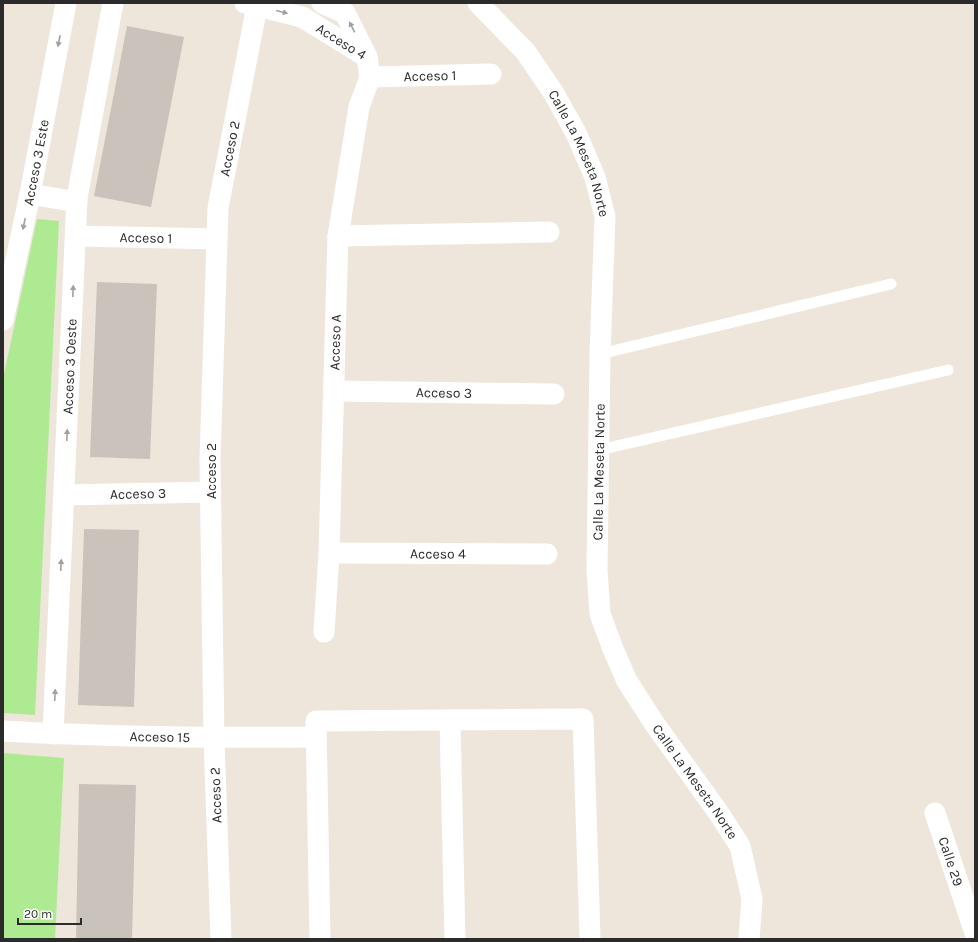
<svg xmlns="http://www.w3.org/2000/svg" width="978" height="942" font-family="Karla,sans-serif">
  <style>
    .green { fill: #aeea92 }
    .building { fill: #c9c3bb }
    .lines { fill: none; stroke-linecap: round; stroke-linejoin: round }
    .lane { stroke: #fff; stroke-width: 11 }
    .street { stroke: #fff; stroke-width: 21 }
    .oneway { fill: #a0a0a0 }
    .labels { text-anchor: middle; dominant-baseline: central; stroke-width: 3; stroke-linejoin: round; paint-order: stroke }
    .street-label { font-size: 14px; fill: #2b2b2b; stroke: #fff }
  </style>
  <rect width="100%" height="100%" fill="#eee6db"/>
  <g class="green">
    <path d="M37 219 59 221 35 715 3 713V379Z"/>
    <path d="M3 753 64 758 55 939H3Z"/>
  </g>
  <g class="building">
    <path d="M127 26 184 37 151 207 94 196Z"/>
    <path d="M97 282 157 284 150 459 90 457Z"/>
    <path d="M84 529 139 530 134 707 78 705Z"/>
    <path d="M79 784 136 785 132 939H76Z"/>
  </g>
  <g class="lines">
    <g class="lane">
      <path d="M600 354 891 284"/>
      <path d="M599 450 948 370"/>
    </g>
    <g class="street">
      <path id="s1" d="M245 3 302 17 367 57 345 13 322 3"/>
      <path id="s2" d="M478 3 525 51 553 92 576 133 595 177 605 217 600 354 597 570 600 614 613 649 627 681 654 723 718 812 740 846 752 899 749 939"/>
      <path id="s3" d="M370 77 491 74"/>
      <path d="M30 194 77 202"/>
      <path id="s4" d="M76 236 217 239"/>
      <path d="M338 236 549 232"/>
      <path id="s5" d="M3 320 30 194 66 3"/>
      <path id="s6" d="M334 391 554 394"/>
      <path id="s7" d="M65 495 211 492"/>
      <path id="s8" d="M329 553 547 554"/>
      <path id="s9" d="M324 632 329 553 338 236 359 107 370 77 367 57"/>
      <path d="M450 720 455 939"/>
      <path id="s10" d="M3 731C107 737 212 738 316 737"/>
      <path id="s11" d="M53 734 77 198 113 3"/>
      <path id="s12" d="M935 813 975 933"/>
      <path id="s13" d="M221 939 214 738 210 460 218 208 257 6"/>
      <path d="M320 939 316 721 583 719 590 937"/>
    </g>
  </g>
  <defs><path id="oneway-solid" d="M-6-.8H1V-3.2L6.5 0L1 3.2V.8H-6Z"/></defs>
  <g class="oneway">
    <use href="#oneway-solid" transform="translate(282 12) rotate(14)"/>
    <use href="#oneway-solid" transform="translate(352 27) rotate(-117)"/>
    <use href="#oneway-solid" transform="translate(59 41) rotate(101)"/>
    <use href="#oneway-solid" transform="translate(24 224) rotate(102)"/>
    <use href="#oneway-solid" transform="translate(73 291) rotate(-88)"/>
    <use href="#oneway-solid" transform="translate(67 435) rotate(-88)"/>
    <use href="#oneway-solid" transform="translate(61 565) rotate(-87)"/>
    <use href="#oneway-solid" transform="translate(55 695) rotate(-87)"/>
  </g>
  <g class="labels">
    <g class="street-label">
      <text stroke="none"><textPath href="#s1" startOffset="105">Acceso 4</textPath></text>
      <text stroke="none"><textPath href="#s3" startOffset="60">Acceso 1</textPath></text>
      <text stroke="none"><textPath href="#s13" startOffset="792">Acceso 2</textPath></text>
      <text stroke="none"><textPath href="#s2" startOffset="184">Calle La Meseta Norte</textPath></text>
      <text stroke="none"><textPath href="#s5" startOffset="161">Acceso 3 Este</textPath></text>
      <text stroke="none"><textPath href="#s4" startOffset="70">Acceso 1</textPath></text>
      <text stroke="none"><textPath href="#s9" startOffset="290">Acceso A</textPath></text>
      <text stroke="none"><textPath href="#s11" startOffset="368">Acceso 3 Oeste</textPath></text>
      <text stroke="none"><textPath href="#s6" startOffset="110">Acceso 3</textPath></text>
      <text transform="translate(211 471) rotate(-90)">Acceso 2</text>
      <text transform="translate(599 472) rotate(-89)">Calle La Meseta Norte</text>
      <text stroke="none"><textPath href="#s7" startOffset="73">Acceso 3</textPath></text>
      <text stroke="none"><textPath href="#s8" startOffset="109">Acceso 4</textPath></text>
      <text stroke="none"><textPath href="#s10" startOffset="157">Acceso 15</textPath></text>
      <text stroke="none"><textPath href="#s2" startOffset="844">Calle La Meseta Norte</textPath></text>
      <text transform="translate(216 795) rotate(-92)">Acceso 2</text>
      <text stroke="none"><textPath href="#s12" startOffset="51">Calle 29</textPath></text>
    </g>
  </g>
  <rect width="978" height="942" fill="none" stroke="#2b2b2b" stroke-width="8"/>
  <path d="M18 918v6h63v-6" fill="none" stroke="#2b2b2b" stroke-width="2"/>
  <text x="24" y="918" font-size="12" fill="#2b2b2b" stroke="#ffffff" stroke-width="3" paint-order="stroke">20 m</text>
</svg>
